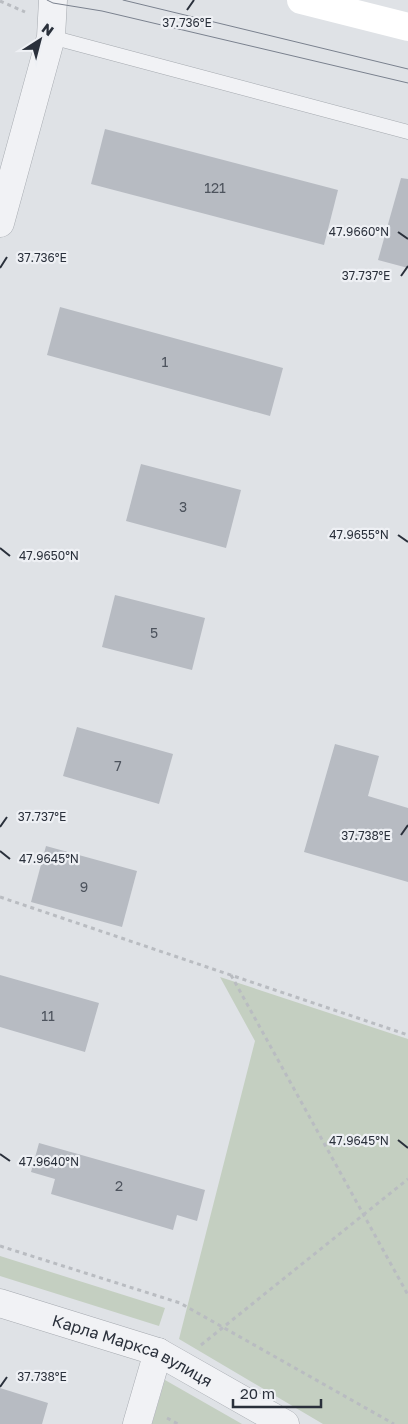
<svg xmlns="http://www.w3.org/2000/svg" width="408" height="1424" font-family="'Golos Text',sans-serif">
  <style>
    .green { fill: #c4cfc1 }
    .building { fill: #b7bbc2 }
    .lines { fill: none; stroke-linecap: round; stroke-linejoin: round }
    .service-casing { stroke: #a5a9af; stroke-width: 15 }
    .minor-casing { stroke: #a5a9af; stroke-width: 29 }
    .path { stroke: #b9bcc1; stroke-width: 3; stroke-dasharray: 4 4; stroke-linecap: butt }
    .service { stroke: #f1f2f5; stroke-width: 14 }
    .minor { stroke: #f1f2f5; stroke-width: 28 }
    .secondary { stroke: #fff; stroke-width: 28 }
    .tram { stroke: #7a818e; stroke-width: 1 }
    .ticks { fill: none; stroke: #2a303b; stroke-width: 2 }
    .labels { text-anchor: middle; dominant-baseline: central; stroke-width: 4.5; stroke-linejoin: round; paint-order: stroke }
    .number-label { font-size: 14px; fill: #4d535d }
    .street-label { font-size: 16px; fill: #2a303b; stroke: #eef0f4 }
    .ticks-label { font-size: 12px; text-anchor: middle; fill: #2a303b; stroke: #eef0f4; stroke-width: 4.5; stroke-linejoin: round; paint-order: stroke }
  </style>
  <rect width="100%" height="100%" fill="#dfe2e6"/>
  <g class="green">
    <path d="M220 977 408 1039V1424H323L179 1339 255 1041Z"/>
    <path d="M0 1256 165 1308 159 1326 0 1276Z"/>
    <path d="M165 1380 242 1424H152Z"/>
  </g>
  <g class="building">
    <path d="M105 129 338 190 324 245 91 184Z"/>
    <path d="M401 178 408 179V268L378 260Z"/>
    <path d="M60 307 283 368 270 416 47 355Z"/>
    <path d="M141 464 241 490 226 548 126 521Z"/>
    <path d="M115 595 205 618 192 670 102 647Z"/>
    <path d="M77 727 173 754 159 804 63 776Z"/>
    <path d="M335 744 379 756 368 796 408 808V882L304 852Z"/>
    <path d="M46 846 137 871 122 927 31 902Z"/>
    <path d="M0 975 99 1003 85 1052 0 1027Z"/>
    <path d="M39 1143 205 1190 197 1221 177 1215 173 1230 51 1194 55 1179 31 1172Z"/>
    <path d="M0 1388 48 1403 42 1424H0Z"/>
  </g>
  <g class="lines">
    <defs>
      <path id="service" d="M51 37 408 132"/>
      <g id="minor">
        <path d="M0 223 51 37 53 0"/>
        <path id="s1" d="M0 1303 158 1352 285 1424"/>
        <path d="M137 1424 158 1352"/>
      </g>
    </defs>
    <use href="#service" class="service-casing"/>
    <use href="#minor" class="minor-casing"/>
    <g class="path">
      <path d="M0 1 25 12"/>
      <path d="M0 897 408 1035"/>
      <path d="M231 975 408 1295"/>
      <path d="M0 1246 180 1303 394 1424"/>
      <path d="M201 1345 408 1179"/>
      <path d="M167 1418 178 1424"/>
    </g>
    <use href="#service" class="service"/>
    <use href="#minor" class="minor"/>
    <path class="secondary" d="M301 0 408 27"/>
    <g class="tram">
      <path d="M47 0 53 3 102 11 408 83"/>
      <path d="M123 0 408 69"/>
    </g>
  </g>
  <path class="ticks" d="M187 10 194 0M398 232 408 239M0 268 7 257M401 276 408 266M398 535 408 542M0 548 10 556M0 827 7 817M401 835 408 825M0 851 10 859M398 1140 408 1148M0 1154 10 1161M0 1387 7 1377"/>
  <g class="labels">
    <g class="number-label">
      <text x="215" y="187">121</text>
      <text x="165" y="361">1</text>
      <text x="183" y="506">3</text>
      <text x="154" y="632">5</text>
      <text x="118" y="765">7</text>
      <text x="84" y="886">9</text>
      <text x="48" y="1015">11</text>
      <text x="119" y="1185">2</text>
    </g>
    <g class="street-label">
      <text stroke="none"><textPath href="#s1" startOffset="141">Карла Маркса вулиця</textPath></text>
    </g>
  </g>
  <g class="ticks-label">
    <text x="187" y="27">37.736°E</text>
    <text x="359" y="236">47.9660°N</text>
    <text x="42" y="262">37.736°E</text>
    <text x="366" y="280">37.737°E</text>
    <text x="359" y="539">47.9655°N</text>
    <text x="49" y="560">47.9650°N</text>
    <text x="42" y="821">37.737°E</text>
    <text x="366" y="840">37.738°E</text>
    <text x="49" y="863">47.9645°N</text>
    <text x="359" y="1145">47.9645°N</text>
    <text x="49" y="1166">47.9640°N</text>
    <text x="42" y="1381">37.738°E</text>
  </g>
  <g transform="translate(40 40) rotate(36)" stroke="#eef0f4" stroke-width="4" paint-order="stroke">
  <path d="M0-4L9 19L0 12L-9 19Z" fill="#2a303b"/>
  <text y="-8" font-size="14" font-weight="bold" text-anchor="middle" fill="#2a303b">N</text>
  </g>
  <path d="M233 1399v8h88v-8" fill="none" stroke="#2a303b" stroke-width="2.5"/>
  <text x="240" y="1399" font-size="15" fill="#2a303b" stroke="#eef0f4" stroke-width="4" paint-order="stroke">20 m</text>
</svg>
